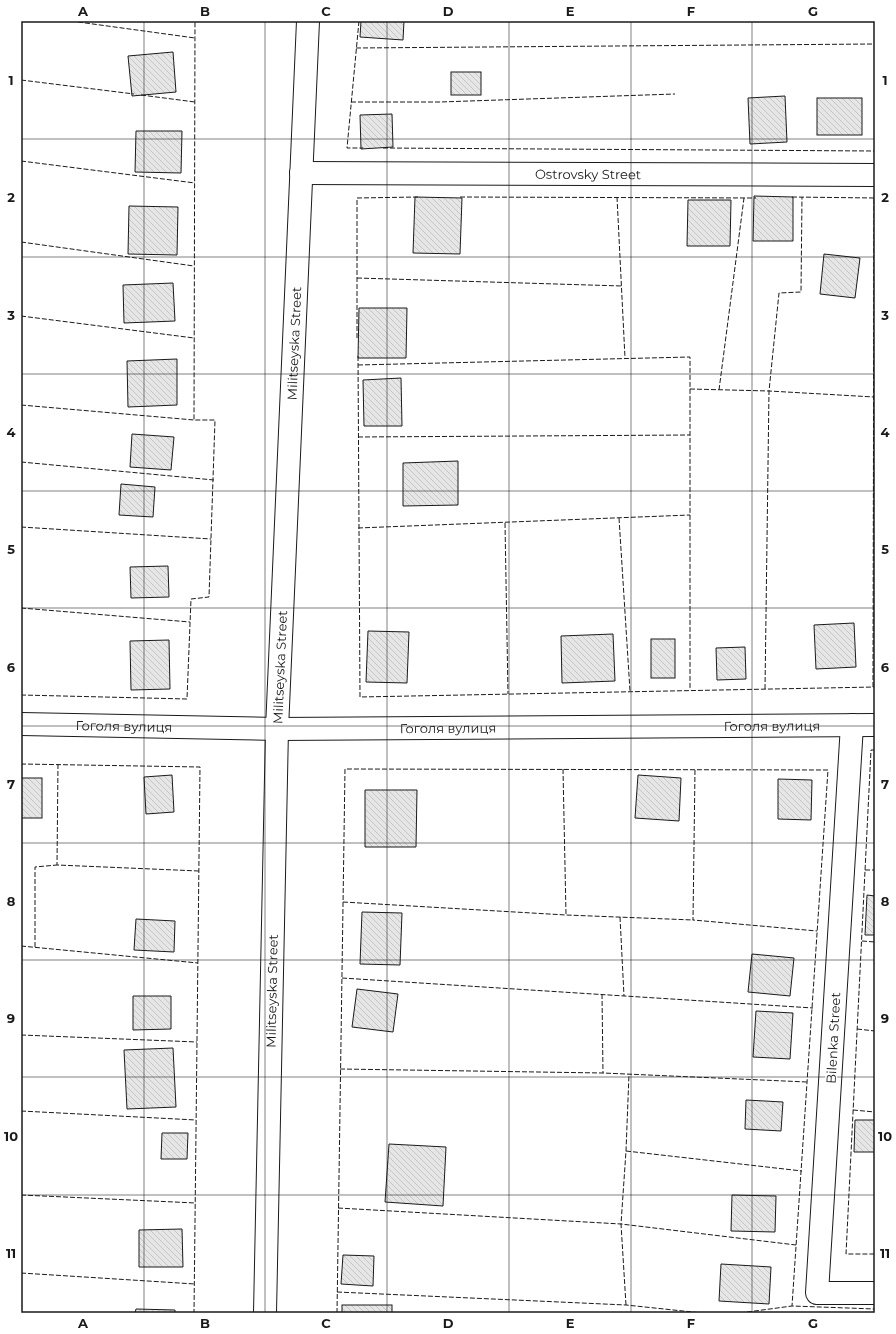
<svg xmlns="http://www.w3.org/2000/svg" width="896" height="1334" font-family="Montserrat,sans-serif">
  <style>
    .building { fill: url(#building-back-hatch); stroke: #1a1a1a }
    .lines { fill: none; stroke-linecap: round; stroke-linejoin: round }
    .minor-casing { stroke: #1a1a1a; stroke-width: 24 }
    .minor { stroke: #fff; stroke-width: 22 }
    .fence { stroke: #1a1a1a; stroke-width: 1; stroke-dasharray: 5 2; stroke-linecap: butt }
    .grid { fill: none; stroke: #1a1a1a; stroke-width: 1; stroke-opacity: 0.55 }
    .labels { text-anchor: middle; dominant-baseline: central; stroke-width: 3; stroke-linejoin: round; paint-order: stroke }
    .street-label { font-size: 13px; fill: #1a1a1a; stroke: #fff }
    .neatline { fill: none; stroke: #1a1a1a; stroke-width: 1.5 }
    .grid-label { font-size: 13px; text-anchor: middle; font-weight: bold; fill: #1a1a1a }
  </style>
  <defs>
    <pattern id="building-back-hatch" width="6" height="6" patternUnits="userSpaceOnUse"><rect width="6" height="6" fill="#e6e6e6"/><path d="M-1 5l2 2M0 0l6 6M5-1l2 2" fill="none" stroke="#c5c5c5"/></pattern>
  </defs>
  <rect width="100%" height="100%" fill="#fff"/>
  <g class="building">
    <path d="M361 21H404L403 40 360 37Z"/>
    <path d="M173 52 176 92 132 96 128 56Z"/>
    <rect x="451" y="72" width="30" height="23"/>
    <path d="M785 96 787 142 750 144 748 98Z"/>
    <rect x="817" y="98" width="45" height="37"/>
    <path d="M392 114 393 147 361 149 360 115Z"/>
    <path d="M136 131H182L181 173 135 172Z"/>
    <path d="M754 196 793 197V241H753Z"/>
    <path d="M415 197 462 198 460 254 413 253Z"/>
    <path d="M688 200H731L730 246H687Z"/>
    <path d="M129 206 178 207 177 255 128 254Z"/>
    <path d="M824 254 860 258 855 298 820 294Z"/>
    <path d="M173 283 175 321 124 323 123 285Z"/>
    <path d="M359 308H407L406 358H358Z"/>
    <path d="M177 359V405L128 407 127 361Z"/>
    <path d="M401 378 402 426H364L363 380Z"/>
    <path d="M132 434 174 437 171 470 130 467Z"/>
    <path d="M458 461V505L403 506V463Z"/>
    <path d="M121 484 155 487 153 517 119 515Z"/>
    <path d="M168 566 169 597 131 598 130 567Z"/>
    <path d="M854 623 856 667 816 669 814 625Z"/>
    <path d="M368 631 409 632 407 683 366 682Z"/>
    <path d="M613 634 615 681 562 683 561 636Z"/>
    <rect x="651" y="639" width="24" height="39"/>
    <path d="M169 640 170 689 131 690 130 641Z"/>
    <path d="M745 647 746 679 717 680 716 648Z"/>
    <path d="M172 775 174 812 146 814 144 777Z"/>
    <path d="M638 775 681 778 679 821 635 818Z"/>
    <rect x="21" y="778" width="21" height="40"/>
    <path d="M778 779 812 780 811 820 778 819Z"/>
    <path d="M365 790H417L416 847H365Z"/>
    <path d="M867 895 875 896V935H865Z"/>
    <path d="M362 912 402 913 400 965 360 964Z"/>
    <path d="M136 919 175 921 174 952 134 950Z"/>
    <path d="M752 954 794 958 790 996 748 992Z"/>
    <path d="M357 989 398 994 393 1032 352 1027Z"/>
    <path d="M133 996H171V1029L133 1030Z"/>
    <path d="M756 1011 793 1013 790 1059 753 1057Z"/>
    <path d="M173 1048 176 1107 127 1109 124 1050Z"/>
    <path d="M746 1100 783 1102 781 1131 745 1129Z"/>
    <path d="M855 1120H875V1152H854Z"/>
    <path d="M162 1133H188L187 1159H161Z"/>
    <path d="M389 1144 446 1147 443 1206 385 1202Z"/>
    <path d="M732 1195 776 1196 775 1232 731 1231Z"/>
    <path d="M182 1229 183 1267H139V1230Z"/>
    <path d="M343 1255 374 1256 373 1286 341 1284Z"/>
    <path d="M721 1264 771 1267 769 1304 719 1301Z"/>
    <rect x="342" y="1305" width="50" height="8"/>
    <path d="M136 1309 175 1310V1313H135Z"/>
  </g>
  <g class="lines">
    <defs>
      <g id="minor">
        <path id="s1" d="M301 173 875 175"/>
        <path id="s2" d="M21 724 277 729 875 725"/>
        <path d="M852 725 817 1293H875"/>
        <path id="s3" d="M265 1313 277 729 308 21"/>
      </g>
    </defs>
    <use href="#minor" class="minor-casing"/>
    <use href="#minor" class="minor"/>
    <g class="fence">
      <path d="M71 21 195 38"/>
      <path d="M359 21 347 148H363"/>
      <path d="M356 48 875 44"/>
      <path d="M21 80 134 94"/>
      <path d="M141 95 195 102"/>
      <path d="M351 102H440L675 94"/>
      <path d="M383 148 875 151"/>
      <path d="M21 161 195 183"/>
      <path d="M460 197 756 198"/>
      <path d="M617 197 625 358"/>
      <path d="M792 197 875 198"/>
      <path d="M21 242 194 266"/>
      <path d="M357 278 622 286"/>
      <path d="M21 316 194 338"/>
      <path d="M357 338V198L418 197"/>
      <path d="M358 356 360 697 875 687"/>
      <path d="M358 365 690 357V690"/>
      <path d="M690 389 769 391 874 397"/>
      <path d="M719 390 744 198"/>
      <path d="M21 405 194 420"/>
      <path d="M358 437 690 435"/>
      <path d="M21 462 214 480"/>
      <path d="M619 518 630 691"/>
      <path d="M505 523 508 694"/>
      <path d="M21 527 211 539"/>
      <path d="M358 528 690 515"/>
      <path d="M21 608 190 622"/>
      <path d="M873 687 874 198"/>
      <path d="M765 689 769 391 779 293 801 292 802 197"/>
      <path d="M21 695 187 699 191 599 209 597 215 420H194L195 21"/>
      <path d="M875 750H871L846 1254H875"/>
      <path d="M21 764 200 767 194 1313"/>
      <path d="M58 764 57 865 199 871"/>
      <path d="M563 769 566 915"/>
      <path d="M695 770 693 920 817 931"/>
      <path d="M865 870H875"/>
      <path d="M343 902 566 915 693 920"/>
      <path d="M620 917 624 996"/>
      <path d="M862 941 875 942"/>
      <path d="M21 946 198 963"/>
      <path d="M35 947V867L57 865"/>
      <path d="M342 978 813 1008"/>
      <path d="M602 994 603 1073"/>
      <path d="M857 1029 875 1031"/>
      <path d="M21 1035 197 1042"/>
      <path d="M340 1069 603 1073 807 1082"/>
      <path d="M853 1110 875 1112"/>
      <path d="M21 1111 196 1120"/>
      <path d="M626 1151 802 1171"/>
      <path d="M21 1195 196 1203"/>
      <path d="M338 1208 621 1224 796 1245"/>
      <path d="M21 1273 195 1284"/>
      <path d="M337 1292 626 1305 702 1313"/>
      <path d="M626 1305 621 1224 626 1151 629 1074"/>
      <path d="M337 1313 345 769 828 770 792 1306 875 1309"/>
      <path d="M740 1313 792 1306"/>
    </g>
  </g>
  <path class="grid" d="M144 21V1313M265 21V1313M387 21V1313M509 21V1313M631 21V1313M752 21V1313M21 139H875M21 257H875M21 374H875M21 491H875M21 608H875M21 726H875M21 843H875M21 960H875M21 1077H875M21 1195H875"/>
  <g class="labels">
    <g class="street-label">
      <text stroke="none"><textPath href="#s1" startOffset="287">Ostrovsky Street</textPath></text>
      <text stroke="none"><textPath href="#s3" startOffset="970">Militseyska Street</textPath></text>
      <text stroke="none"><textPath href="#s3" startOffset="646">Militseyska Street</textPath></text>
      <text stroke="none"><textPath href="#s2" startOffset="103">Гоголя вулиця</textPath></text>
      <text stroke="none"><textPath href="#s2" startOffset="751">Гоголя вулиця</textPath></text>
      <text stroke="none"><textPath href="#s2" startOffset="427">Гоголя вулиця</textPath></text>
      <text stroke="none"><textPath href="#s3" startOffset="322">Militseyska Street</textPath></text>
      <text transform="translate(833 1038) rotate(-87)">Bilenka Street</text>
    </g>
  </g>
  <rect width="896" height="1334" fill="none" stroke="#ffffff" stroke-width="44"/>
  <rect x="22" y="22" width="852" height="1290" class="neatline"/>
  <g class="grid-label">
    <text x="83" y="16">A</text>
    <text x="205" y="16">B</text>
    <text x="326" y="16">C</text>
    <text x="448" y="16">D</text>
    <text x="570" y="16">E</text>
    <text x="691" y="16">F</text>
    <text x="813" y="16">G</text>
    <text x="11" y="85">1</text>
    <text x="885" y="85">1</text>
    <text x="11" y="202">2</text>
    <text x="885" y="202">2</text>
    <text x="11" y="320">3</text>
    <text x="885" y="320">3</text>
    <text x="11" y="437">4</text>
    <text x="885" y="437">4</text>
    <text x="11" y="554">5</text>
    <text x="885" y="554">5</text>
    <text x="11" y="672">6</text>
    <text x="885" y="672">6</text>
    <text x="11" y="789">7</text>
    <text x="885" y="789">7</text>
    <text x="11" y="906">8</text>
    <text x="885" y="906">8</text>
    <text x="11" y="1023">9</text>
    <text x="885" y="1023">9</text>
    <text x="11" y="1141">10</text>
    <text x="885" y="1141">10</text>
    <text x="11" y="1258">11</text>
    <text x="885" y="1258">11</text>
    <text x="83" y="1328">A</text>
    <text x="205" y="1328">B</text>
    <text x="326" y="1328">C</text>
    <text x="448" y="1328">D</text>
    <text x="570" y="1328">E</text>
    <text x="691" y="1328">F</text>
    <text x="813" y="1328">G</text>
  </g>
</svg>
